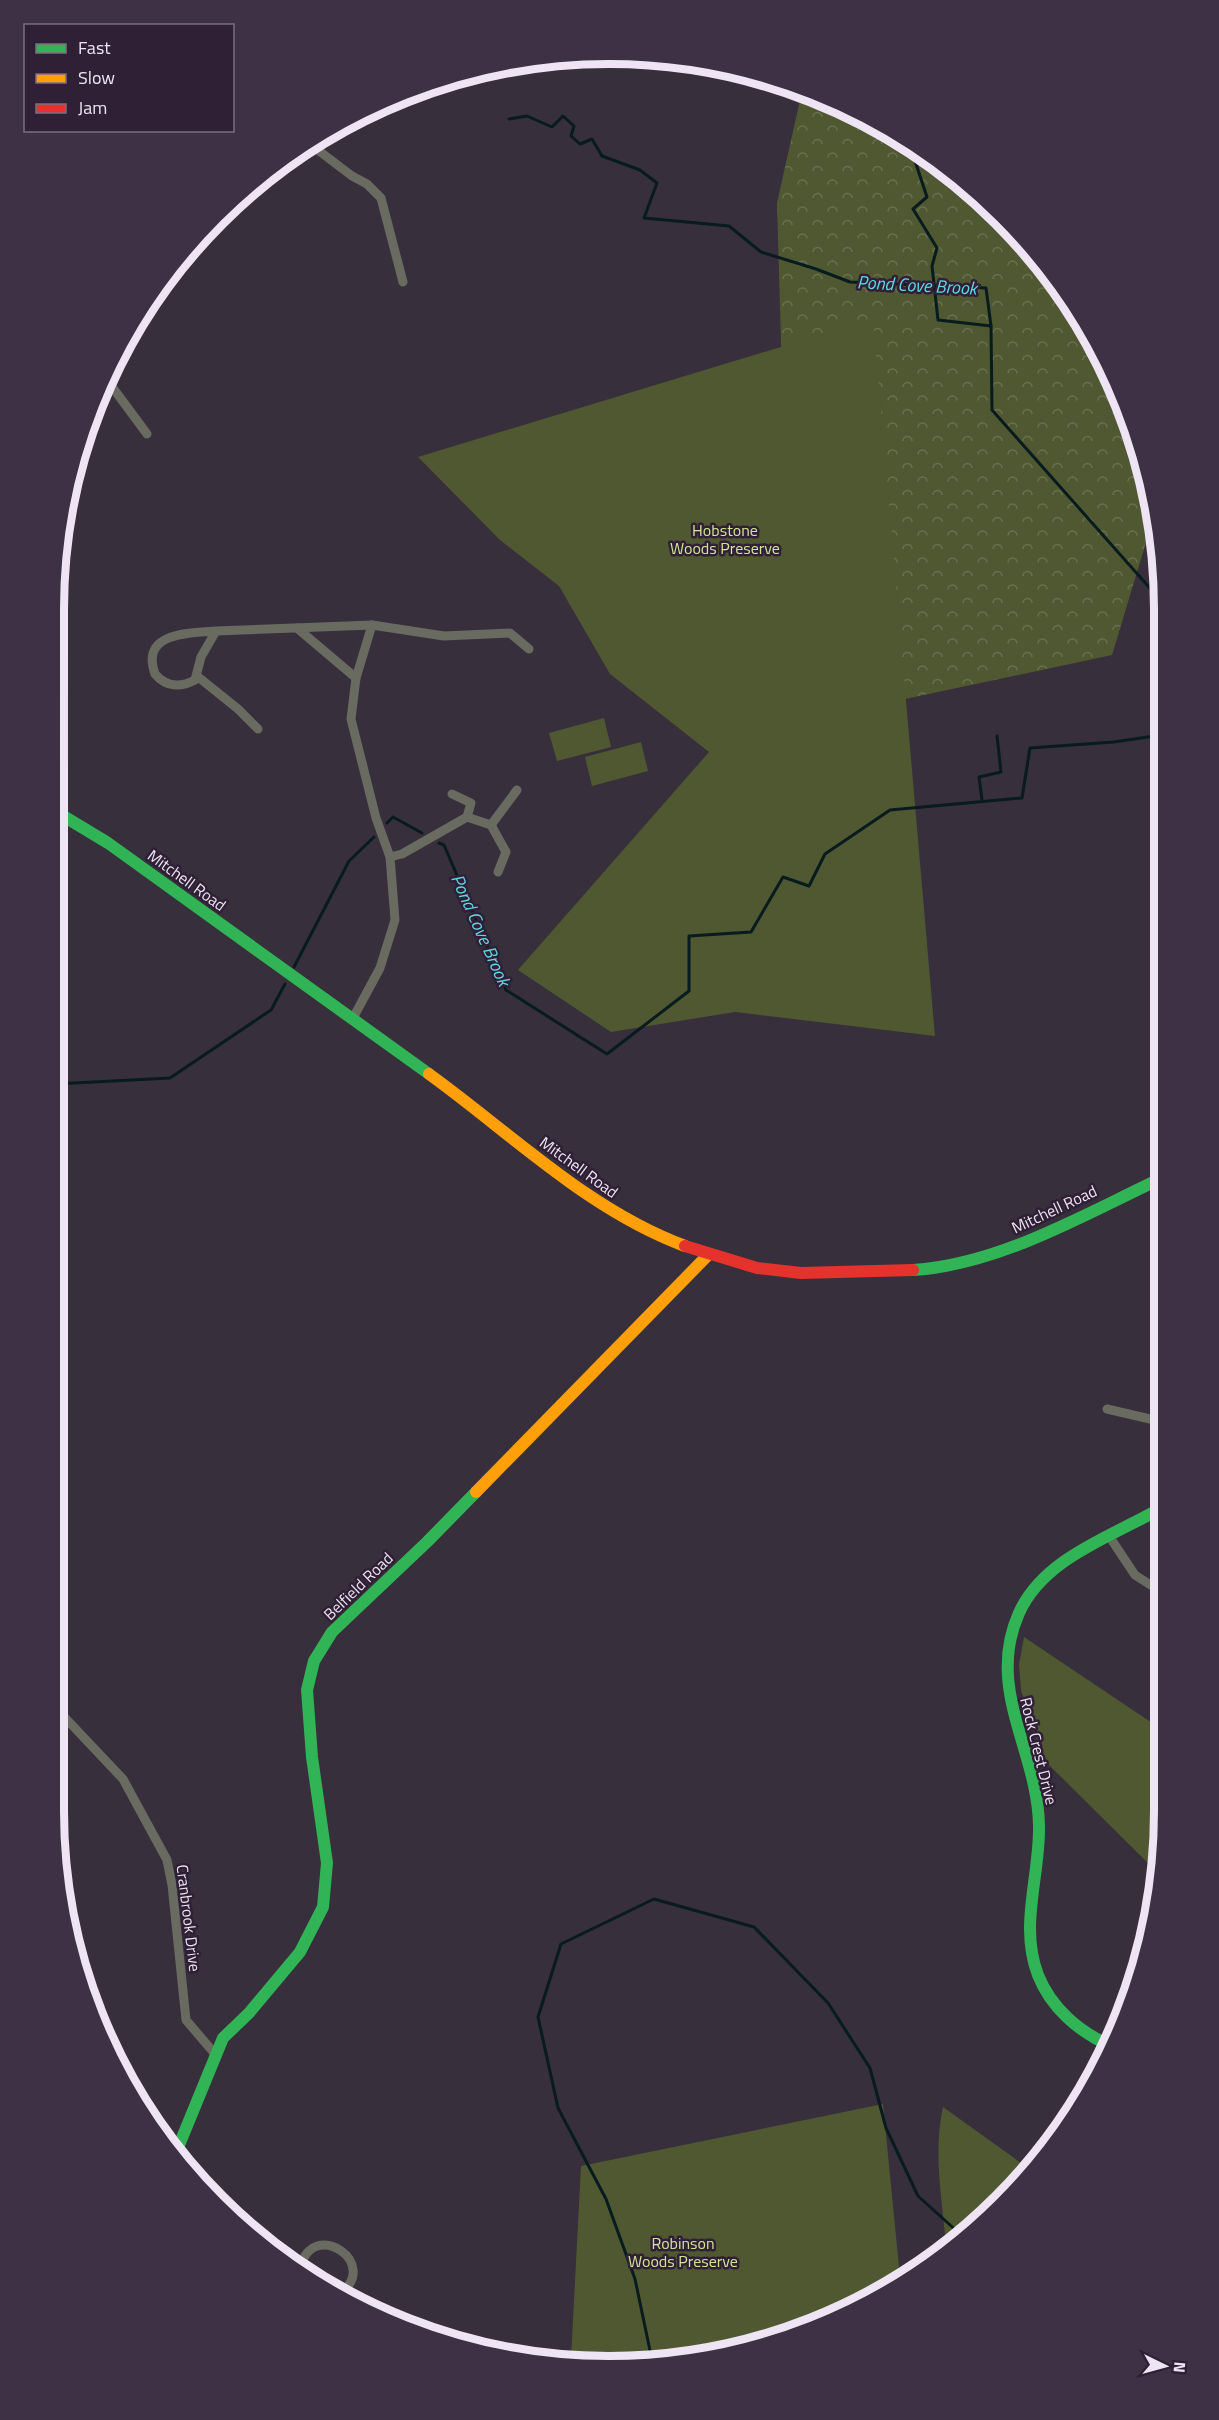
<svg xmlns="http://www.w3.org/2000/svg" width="1219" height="2420" font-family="'Titillium Web',sans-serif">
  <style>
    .forest { fill: url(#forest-crowns) }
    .green { fill: #505831 }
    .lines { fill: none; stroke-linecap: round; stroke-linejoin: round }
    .stream { stroke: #081b1f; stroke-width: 3 }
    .street { stroke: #696a60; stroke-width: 9 }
    .fast { stroke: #30b455; stroke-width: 12 }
    .slow { stroke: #ff9f0a; stroke-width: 12 }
    .jam { stroke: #e5322d; stroke-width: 12 }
    .labels { text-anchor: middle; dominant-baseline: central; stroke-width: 5; stroke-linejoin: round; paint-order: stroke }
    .park-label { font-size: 16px; fill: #d3e595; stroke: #2f2036 }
    .street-label { font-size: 16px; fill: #eee4f3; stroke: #2f2036 }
    .water-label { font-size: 18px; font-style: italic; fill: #63d6e5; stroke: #2f2036 }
    .rim { fill: none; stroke: #eee4f3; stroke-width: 8 }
  </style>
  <defs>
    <pattern id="forest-crowns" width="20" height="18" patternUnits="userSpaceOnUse" patternTransform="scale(1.5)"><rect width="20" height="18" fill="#505831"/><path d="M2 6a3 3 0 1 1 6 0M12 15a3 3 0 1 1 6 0" fill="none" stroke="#6a704f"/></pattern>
  </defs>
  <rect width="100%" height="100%" fill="#372f3b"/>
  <path class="forest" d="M802 91 855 111 948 169 1050 272 1123 397 1154 516 1112 655 792 723 777 203Z"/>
  <g class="green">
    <path d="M873 319 935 1036 735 1012 611 1032 518 970 709 752 610 674 559 586 500 540 418 457Z"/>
    <path d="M604 718 611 747 557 761 549 733Z"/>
    <path d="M641 742 648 771 592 786 585 757Z"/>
    <path d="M1024 1637 1164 1731V1846L1159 1874 1043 1759 1021 1690 1019 1664Z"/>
    <path d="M883 2104 900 2277 855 2309 682 2361 571 2358 581 2166Z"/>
    <path d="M943 2107 1028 2168 1003 2203 946 2244C942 2199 933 2152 943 2107Z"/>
  </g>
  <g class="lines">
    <g class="stream">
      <path d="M509 119 527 116 552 127 563 116 574 126 571 136 580 144 592 139 602 156 640 170 657 183 644 218 729 226 761 252 816 269 850 282 986 288 991 326 992 410 1156 595 1160 603"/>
      <path d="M910 146 927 197 913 209 937 248 932 266 938 320 991 326"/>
      <path d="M982 800 979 777 1001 772 997 736"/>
      <path d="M387 823 393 817 422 833"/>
      <path d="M439 843 444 845 506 990 607 1054 689 991V936L751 932 783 877 809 886 825 854 890 810 1022 798 1030 748 1114 742 1161 735"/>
      <path d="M294 967 349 861 374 837"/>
      <path d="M55 1084 170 1078 271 1010 285 984"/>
      <path d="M652 2360 635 2279 606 2199 558 2108 538 2017 561 1944 654 1899 754 1927 828 2003 870 2068 886 2128 918 2196 960 2234"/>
    </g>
    <g class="street">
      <path d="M310 144 352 176 367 184 381 198 403 282"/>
      <path d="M104 383 113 388 147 434"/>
      <path d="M297 628 356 678"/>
      <path d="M216 631C189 633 140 632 155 674 166 687 180 688 195 680L201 657 216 631 372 625 444 636 510 633 529 649"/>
      <path d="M197 676 238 709 258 729"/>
      <path d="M452 794 471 803 467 817"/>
      <path d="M491 825 517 790"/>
      <path d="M390 857 402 854 467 817 491 825 506 852 498 872"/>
      <path d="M352 1020 380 968 395 920 390 857 376 818 351 719 356 678 372 625"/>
      <path d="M1107 1409 1163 1422"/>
      <path d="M1109 1536 1135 1575 1163 1593"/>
      <path d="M54 1706 123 1779 167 1860 172 1885 186 2020 215 2054"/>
      <path d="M300 2269C312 2215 383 2265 339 2294"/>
    </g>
    <g class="fast">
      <path d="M55 811 108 843 429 1074"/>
      <path d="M913 1270C999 1265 1085 1214 1162 1178"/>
      <path d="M1111 2046C1079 2032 1051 2008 1038 1975 1019 1926 1040 1876 1039 1826 1038 1751 985 1689 1019 1613 1044 1557 1114 1536 1163 1507"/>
      <path d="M175 2155 223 2038 249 2013 300 1952 323 1907 327 1863 312 1757 307 1690 314 1661 332 1632 427 1542 476 1492"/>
    </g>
    <g class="slow">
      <path d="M429 1074C512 1134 588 1210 685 1246"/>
      <path d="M476 1492 708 1255"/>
    </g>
    <path class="jam" d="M685 1246 757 1268 801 1273 913 1270"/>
  </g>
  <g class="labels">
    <g class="park-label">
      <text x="725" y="530">Hobstone<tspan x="725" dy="18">Woods Preserve</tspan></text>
      <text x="683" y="2243">Robinson<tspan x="683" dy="18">Woods Preserve</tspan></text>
    </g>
    <g class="street-label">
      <text transform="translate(187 880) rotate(36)">Mitchell Road</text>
      <text transform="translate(579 1167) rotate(36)">Mitchell Road</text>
      <text transform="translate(1054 1209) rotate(-25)">Mitchell Road</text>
      <text transform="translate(358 1586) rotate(-44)">Belfield Road</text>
      <text transform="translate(1039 1751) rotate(76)">Rock Crest Drive</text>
      <text transform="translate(189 1918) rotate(83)">Cranbrook Drive</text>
    </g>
    <g class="water-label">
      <text transform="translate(917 285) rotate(3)">Pond Cove Brook</text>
      <text transform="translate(481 930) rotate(66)">Pond Cove Brook</text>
    </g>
  </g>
  <path d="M0 0H1219V2420H0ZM609 64H609A545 545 0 0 1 1154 609V1811A545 545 0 0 1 609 2356H609A545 545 0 0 1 64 1811V609A545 545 0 0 1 609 64Z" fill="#3e3045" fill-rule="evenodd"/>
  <path class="rim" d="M609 64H609A545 545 0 0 1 1154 609V1811A545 545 0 0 1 609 2356H609A545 545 0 0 1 64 1811V609A545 545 0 0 1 609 64Z"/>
  <rect x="24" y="24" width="210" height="108" fill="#2f2036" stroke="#7b6e82" stroke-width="1.5"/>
  <rect x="36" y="44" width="30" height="9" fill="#30b455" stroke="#7b6e82" stroke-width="1.5"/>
  <text x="78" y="54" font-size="18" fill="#eee4f3">Fast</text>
  <rect x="36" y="74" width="30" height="9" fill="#ff9f0a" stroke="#7b6e82" stroke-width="1.5"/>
  <text x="78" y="84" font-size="18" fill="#eee4f3">Slow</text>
  <rect x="36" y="104" width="30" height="9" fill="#e5322d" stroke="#7b6e82" stroke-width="1.5"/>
  <text x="78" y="114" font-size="18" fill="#eee4f3">Jam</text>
  <g transform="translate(1165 2366) rotate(95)" stroke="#2f2036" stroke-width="4.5" paint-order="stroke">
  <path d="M0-4.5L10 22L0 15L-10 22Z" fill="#eee4f3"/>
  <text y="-9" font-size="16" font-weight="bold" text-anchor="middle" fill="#eee4f3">N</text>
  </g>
</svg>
